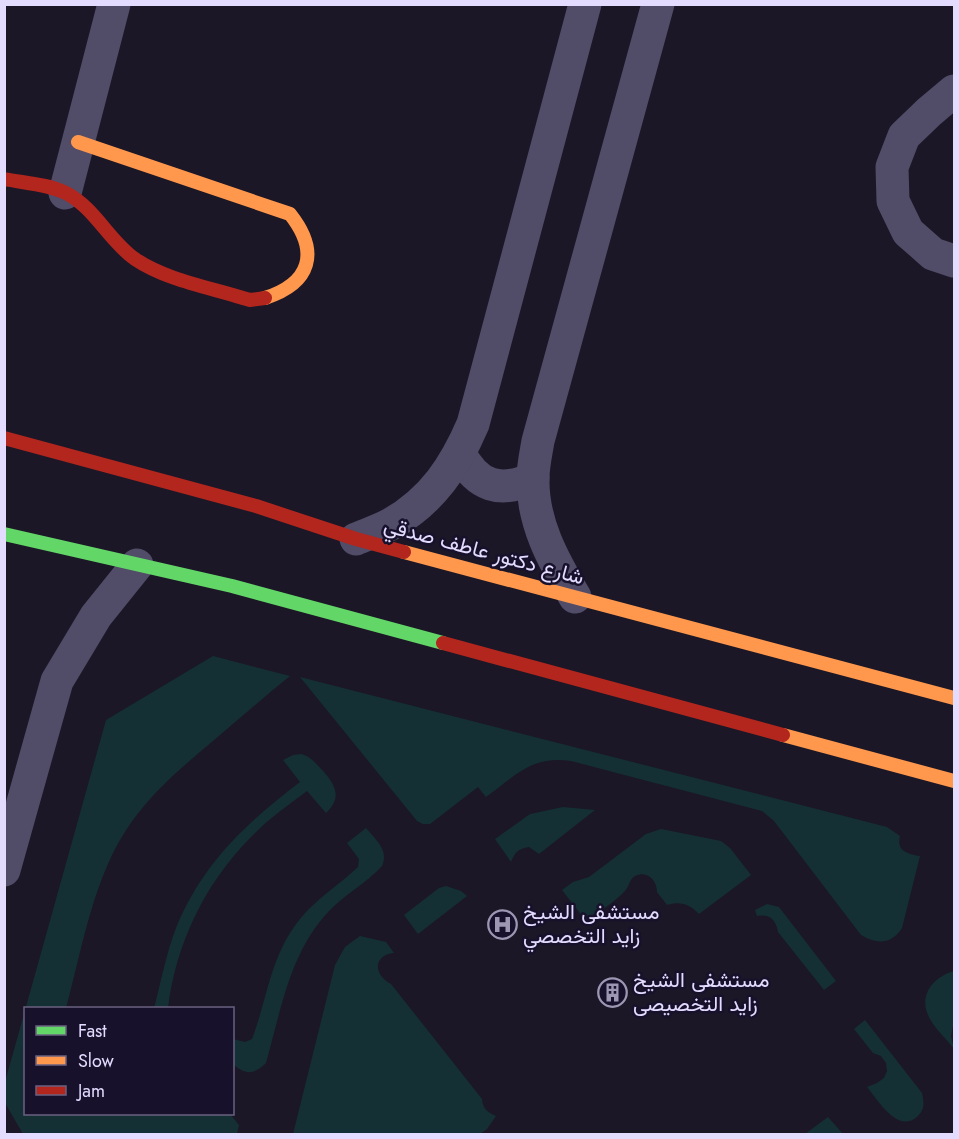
<svg xmlns="http://www.w3.org/2000/svg" width="959" height="1139" font-family="Jost,Vazirmatn,sans-serif">
  <style>
    .green { fill: #143034 }
    .lines { fill: none; stroke-linecap: round; stroke-linejoin: round }
    .street { stroke: #514c67; stroke-width: 33 }
    .fast { stroke: #63d668; stroke-width: 14 }
    .slow { stroke: #ff974d; stroke-width: 14 }
    .jam { stroke: #b3261e; stroke-width: 14 }
    .labels { text-anchor: middle; dominant-baseline: central; stroke-width: 5; stroke-linejoin: round; paint-order: stroke }
    .street-label { font-size: 21px; fill: #e4dcff; stroke: #18112c }
    .poi-label { font-size: 21px; fill: #e4dcff; stroke: #18112c; text-anchor: start }
  </style>
  <rect width="100%" height="100%" fill="#1b1726"/>
  <g class="green">
    <path d="M213 656 290 676C264 697 239 719 213 741 169 778 132 809 108 864 88 909 79 960 66 1008H26V1114H230L239 1125 237 1134H23L5 1103V1082L106 720Z"/>
    <path d="M300 677 887 827 900 836C896 851 908 854 920 856L902 928C892 944 877 945 861 935L774 821 762 811 571 761C532 755 515 776 486 797L478 787 430 824H423L417 821Z"/>
    <path d="M301 754C312 757 316 764 324 772 336 786 342 798 326 813L307 791C287 806 267 820 250 838 204 885 176 944 168 1008H154C161 982 166 954 176 928 202 864 246 823 300 782L283 760 293 755Z"/>
    <path d="M563 807 595 810 539 854 529 847C518 849 515 852 511 862L495 839 530 814Z"/>
    <path d="M366 828C376 840 389 850 382 866 367 883 345 894 329 911 290 952 281 1010 266 1063 254 1075 245 1075 233 1064V1039L245 1042 252 1039C268 997 270 956 300 919 316 899 339 885 358 867L359 859 347 843Z"/>
    <path d="M661 829 721 841 730 848 751 875 699 914C690 904 680 901 667 905L657 892C657 881 648 870 635 876 630 879 630 883 627 888 622 897 596 914 586 921L562 890 573 882 589 877 646 834Z"/>
    <path d="M446 886 461 891 467 896 418 934 404 915 439 888Z"/>
    <path d="M767 904 779 907 836 981 824 990 778 932C776 919 769 914 757 916L755 910Z"/>
    <path d="M360 936 386 942 394 953C373 955 373 975 391 984L482 1099C483 1109 487 1112 496 1116L487 1129 480 1134H293L335 965 345 947Z"/>
    <path d="M954 971V1021L951 1036 954 1049C947 1039 936 1030 930 1019 917 996 933 977 954 971Z"/>
    <path d="M865 1020 922 1093C924 1102 925 1109 918 1116 898 1135 878 1100 867 1087L877 1083 884 1078 887 1071 886 1063 881 1056 873 1053 854 1029Z"/>
    <path d="M828 1117 843 1134H805Z"/>
  </g>
  <g class="lines">
    <g class="street">
      <path d="M954 91 929 112 904 136 892 167 893 201 908 232 933 254 954 261"/>
      <path d="M65 193 114 4"/>
      <path d="M460 454C477 486 500 494 533 478"/>
      <path d="M356 539C368 534 380 530 391 524 433 500 455 466 473 424L585 4"/>
      <path d="M575 597C553 560 532 522 533 478 533 466 536 453 538 441L658 4"/>
      <path d="M4 870 57 681 96 616 137 565"/>
    </g>
    <path class="fast" d="M4 534 232 586 443 643"/>
    <g class="slow">
      <path d="M78 142 290 214C320 252 311 283 265 298"/>
      <path d="M404 552 954 698"/>
      <path d="M783 735 954 781"/>
    </g>
    <g class="jam">
      <path d="M4 179C24 183 48 184 66 193 95 208 109 241 135 259 166 280 208 287 243 298L250 300 265 298"/>
      <path d="M4 438 256 506 356 539 404 552"/>
      <path d="M443 643 783 735"/>
    </g>
  </g>
  <defs>
    <symbol id="hospital-ring" viewBox="-11 -11 22 22"><circle r="9.5" fill="#18112c" stroke="#9e97b3" stroke-width="1.5"/><path d="M-5-5h3v3.5h4V-5h3V5h-3V1.5h-4V5h-3Z" fill="#9e97b3"/></symbol>
    <symbol id="building-ring" viewBox="-11 -11 22 22"><circle r="9.5" fill="#18112c" stroke="#9e97b3" stroke-width="1.5"/><path d="M-4-6H4V6H1V3H-1V6H-4ZM-2.5-4.3h1.7v1.8h-1.7ZM.8-4.3h1.7v1.8H.8ZM-2.5-1h1.7V.8h-1.7ZM.8-1h1.7V.8H.8Z" fill="#9e97b3"/></symbol>
  </defs>
  <g fill-rule="evenodd">
    <use href="#hospital-ring" x="486" y="908" width="33" height="33"/>
    <use href="#building-ring" x="596" y="976" width="33" height="33"/>
  </g>
  <g class="labels">
    <g class="street-label">
      <text transform="translate(484 551) rotate(15)">شارع دكتور عاطف صدقي</text>
    </g>
    <g class="poi-label">
      <text x="523" y="912">مستشفى الشيخ<tspan x="523" dy="24">زايد التخصصي</tspan></text>
      <text x="633" y="980">مستشفى الشيخ<tspan x="633" dy="24">زايد التخصيصى</tspan></text>
    </g>
  </g>
  <rect width="959" height="1139" fill="none" stroke="#e4dcff" stroke-width="12"/>
  <rect x="24" y="1007" width="210" height="108" fill="#18112c" stroke="#6a6280" stroke-width="1.5"/>
  <rect x="36" y="1026" width="30" height="9" fill="#63d668" stroke="#6a6280" stroke-width="1.5"/>
  <text x="78" y="1037" font-size="18" fill="#e4dcff">Fast</text>
  <rect x="36" y="1056" width="30" height="9" fill="#ff974d" stroke="#6a6280" stroke-width="1.5"/>
  <text x="78" y="1067" font-size="18" fill="#e4dcff">Slow</text>
  <rect x="36" y="1086" width="30" height="9" fill="#b3261e" stroke="#6a6280" stroke-width="1.5"/>
  <text x="78" y="1097" font-size="18" fill="#e4dcff">Jam</text>
</svg>
